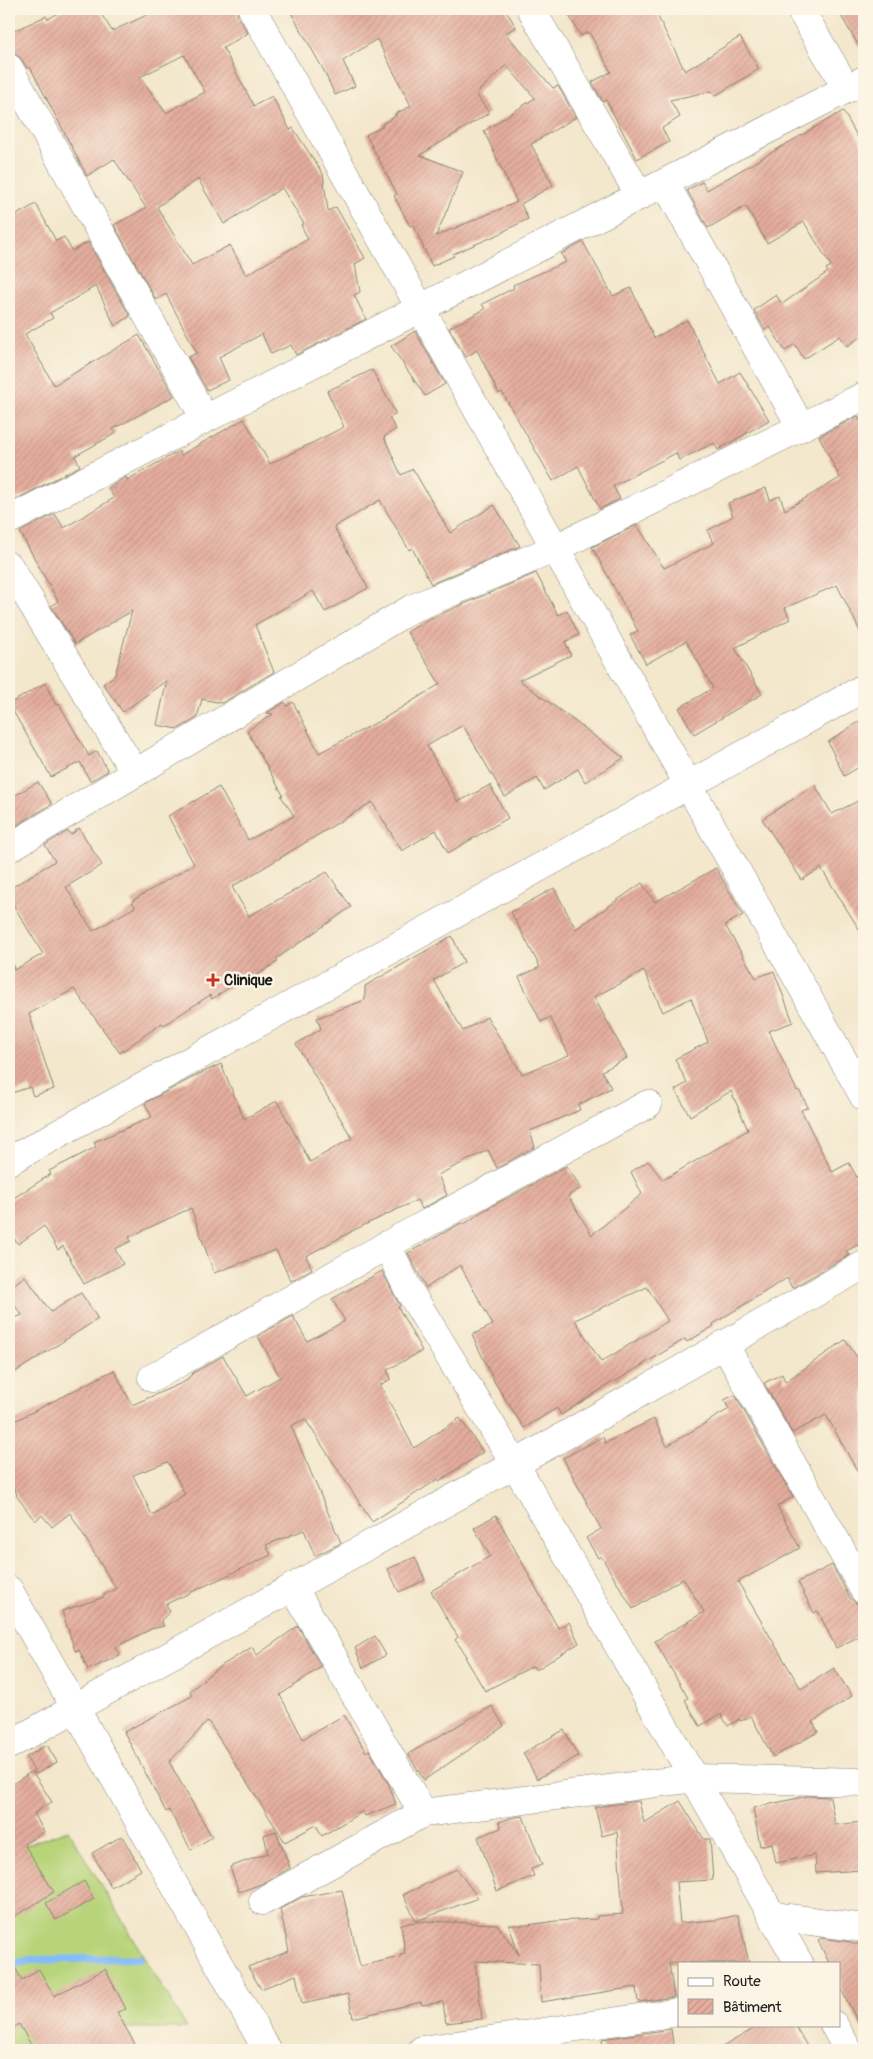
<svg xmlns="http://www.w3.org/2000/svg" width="873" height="2059" font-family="Pangolin,sans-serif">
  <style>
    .grass { fill: #b8d47a; stroke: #6a784b }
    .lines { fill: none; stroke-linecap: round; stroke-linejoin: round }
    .stream { stroke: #85bcf5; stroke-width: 8 }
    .building { fill: url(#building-hatch); fill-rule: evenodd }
    .minor-casing { stroke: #888274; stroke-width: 29 }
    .minor { stroke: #fff; stroke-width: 28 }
    .poi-dot { fill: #c8321e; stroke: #fcf5e5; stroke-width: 2 }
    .labels { text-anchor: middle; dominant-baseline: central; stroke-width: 5; stroke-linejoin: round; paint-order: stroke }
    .poi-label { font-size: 15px; font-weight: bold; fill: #1c1c1c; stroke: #fcf5e5; text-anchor: start }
  </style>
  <defs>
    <pattern id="building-hatch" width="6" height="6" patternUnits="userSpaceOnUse" patternTransform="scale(1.25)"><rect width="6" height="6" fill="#e4ad9d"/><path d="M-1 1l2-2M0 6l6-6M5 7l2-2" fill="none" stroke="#c39487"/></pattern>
  </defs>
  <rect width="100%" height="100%" fill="#fcf5e5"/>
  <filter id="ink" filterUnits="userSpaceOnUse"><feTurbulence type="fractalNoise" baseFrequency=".02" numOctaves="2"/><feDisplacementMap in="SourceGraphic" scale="10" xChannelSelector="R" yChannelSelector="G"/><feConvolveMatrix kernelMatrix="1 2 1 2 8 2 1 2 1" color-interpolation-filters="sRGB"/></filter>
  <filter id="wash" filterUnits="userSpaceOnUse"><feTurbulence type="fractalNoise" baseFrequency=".0096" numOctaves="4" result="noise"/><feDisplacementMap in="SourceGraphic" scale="20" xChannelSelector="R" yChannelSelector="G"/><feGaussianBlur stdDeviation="1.12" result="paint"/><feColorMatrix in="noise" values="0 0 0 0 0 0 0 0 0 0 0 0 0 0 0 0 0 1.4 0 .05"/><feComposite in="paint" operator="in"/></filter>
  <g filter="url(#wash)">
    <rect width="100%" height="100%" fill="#f3e7cc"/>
    <path class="grass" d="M68 1830 187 2028H100L22 2050 9 2044V1851Z"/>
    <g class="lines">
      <path class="stream" d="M9 1965 30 1960 140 1958"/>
    </g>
    <g id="blocks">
      <g class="building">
        <path d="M65 9H98L112 31 160 9H236L238 17 248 33 223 48 254 106 272 96 290 130 293 128 323 174 328 211 336 207 365 258 355 264 360 292 354 295 366 319 296 355 291 345 271 354 262 334 219 357 229 380 207 390 188 357 197 353 166 294 156 300 114 225 146 208 114 159 87 176 30 67 27 68 22 60 15 54 9 42V33L46 16 48 19ZM184 55 205 92 166 113 140 77ZM198 179 224 224 282 188 304 224 301 225 308 239 246 275 230 245 192 265 157 207Z"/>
        <path d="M289 9H505L516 27 505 33 553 88 558 86 576 117 531 144 553 185 521 204 528 219 504 231V232L453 254 454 256 432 266 413 225 410 226 394 196 397 194 366 135 383 126 382 124 396 116 395 114 411 106 377 39 343 61 355 86 335 95 323 69ZM506 65 535 98 484 131 517 202 436 236 463 172 420 155 489 113 476 94Z"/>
        <path d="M565 9H654L685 71 740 37 759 69 715 96 712 91 670 100 680 117 662 128 669 142 637 159 606 100 603 102 592 82 611 72 589 32 581 36Z"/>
        <path d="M837 9H864V55Z"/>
        <path d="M843 111 864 148V335L847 346 840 336 804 359 795 344 785 351 770 327 765 330 754 310 776 295 782 304 828 272 826 269 831 266 804 222 767 243 746 206 708 228 687 190 702 182 707 190Z"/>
        <path d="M36 204 56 241 64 237 72 251 88 242 130 316 115 326 96 286 50 313 53 318 25 334 54 385 139 335 174 396 113 429 116 433 75 456 80 466 9 503V219Z"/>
        <path d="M583 242 613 296 631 288 654 338 687 320 720 384 740 372 769 420 718 450 714 443 679 460 676 453 613 486 620 499 600 509 578 466 553 481 502 392 499 394 477 350 466 357 449 328 485 309 482 304 514 288 513 285 566 262 561 254Z"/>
        <path d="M415 331 445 384 425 396 391 346Z"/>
        <path d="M372 370 396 414 389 418 396 429 384 437 401 475 413 469 450 533 494 505 520 546 431 584 412 548 409 550 380 500 334 527 368 588 325 612 313 591 255 625 274 672 222 703 202 699 197 718 178 729 157 725 167 680 123 712 103 684 115 675 132 611 75 644 51 606 58 601 20 532 55 514 64 528 114 498 108 488 126 477 127 480 179 451 181 455 244 419 270 464 344 427 327 391Z"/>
        <path d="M858 416 864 429V639L837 585 785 608 790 619 735 648 762 694 694 734 679 708 713 688 686 641 646 664 630 635 638 631 592 547 637 525 664 568 714 543 707 531 733 516 728 503 766 488 770 500 780 496 785 510 840 478 819 436Z"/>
        <path d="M536 573 558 615 567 610 579 635 565 642 571 655 519 680 624 758 585 782 578 769 544 790 537 778 505 797 463 725 427 746 458 802 490 785 508 818 448 853 436 830 402 851 372 802 232 887 249 916 327 872 351 907 276 959 278 961 254 977 251 973 212 999 210 995 164 1025 162 1023 120 1053 74 989 29 1014 54 1089 33 1096 30 1087 9 1094V965L13 964 14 970 43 954 9 898V889L55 861 45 845 68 831 71 835 79 828 102 865 66 887 93 931 135 907 132 901 194 864 168 816 219 787 248 840 294 816 281 796 283 795 247 731 273 714 267 713 285 702 287 706 293 702 319 753 383 719 440 684 407 632 429 619Z"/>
        <path d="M45 683 56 705 59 704 89 756 97 751 108 771 90 781 80 762 51 777 9 704Z"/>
        <path d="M864 718V764L844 776 828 742Z"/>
        <path d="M38 782 52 804 9 830V799Z"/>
        <path d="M815 785 832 814 864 798V937L821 868 802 880 762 819Z"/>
        <path d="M716 868 743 915 725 925 756 978 774 971 793 1022 769 1031 797 1091 799 1090 808 1107 801 1110 832 1172 849 1163 864 1190V1242L846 1251 849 1255 792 1288 787 1278 713 1324 714 1326 687 1342 685 1339 616 1381V1380L561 1415 557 1408 524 1428 495 1383 472 1335 493 1325 460 1265 426 1288 408 1253 461 1223 463 1225 483 1211 567 1166 581 1188 568 1196 592 1235 642 1194 631 1172 648 1161 663 1180 748 1130 731 1091 690 1116 675 1090 687 1083 675 1059 708 1042 691 998 663 1012 644 971 594 997 627 1058 602 1071 611 1088 578 1105 580 1110 530 1131 535 1147 497 1168 488 1150 438 1175 447 1195 422 1209 417 1200 356 1229 306 1256 312 1269 291 1281 276 1250 214 1273 191 1208 129 1237 131 1241 115 1249 123 1264 84 1284 63 1246 58 1250 44 1226 18 1244 9 1231V1201L51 1174 49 1171 96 1147 94 1142 152 1117 145 1103 199 1074 221 1064 244 1119 277 1101 310 1162 352 1138 296 1044 321 1029 317 1018 365 1000V986L452 936 464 962 434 980 463 1031 487 1017 522 1074 569 1055 550 1017 541 1022 519 977 540 967 511 912 554 888 576 929 642 883 655 902ZM647 1287 668 1321 601 1362 575 1320Z"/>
        <path d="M382 1271 400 1306 398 1307 422 1351 387 1370 391 1379 380 1385 414 1448 460 1418 483 1452 439 1481 438 1479 372 1522 305 1419 291 1426 341 1543 315 1556 304 1530 266 1545 271 1555 166 1604 170 1612 161 1620 164 1626 151 1629 116 1647 120 1655 88 1670 79 1650 75 1651 62 1611 104 1597V1595L116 1589 70 1513 52 1527 42 1515 35 1521 16 1495 17 1494 9 1480V1424L114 1370 132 1405 184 1382 193 1373 223 1356 247 1396 280 1377 258 1336 293 1316 307 1341 345 1321 332 1299ZM168 1462 185 1494 152 1515 133 1475Z"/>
        <path d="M25 1276 51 1312 81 1293 98 1319 9 1376V1321L22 1315 9 1298V1288Z"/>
        <path d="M845 1340 864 1367V1483L826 1415 792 1433 764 1383 782 1374 785 1382Z"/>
        <path d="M735 1395 793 1497 777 1506 800 1548 738 1582 801 1689 834 1668 852 1696 813 1722 818 1732 773 1757 751 1716 741 1721 739 1719 728 1726 721 1714 700 1726 685 1700 688 1698 655 1641 704 1612 683 1578 633 1609 601 1556 598 1558 586 1538 601 1529 563 1458 603 1437 605 1443 654 1419 667 1446 729 1409 724 1400Z"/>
        <path d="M496 1515 558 1628 569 1622 579 1643 536 1670 533 1666 485 1691 465 1657 467 1656 455 1640 458 1637 431 1591 490 1556 474 1528Z"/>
        <path d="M415 1557 425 1580 399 1592 388 1569Z"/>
        <path d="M832 1565 850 1598 856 1603 860 1605 864 1612V1634L836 1648 818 1611 814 1613 798 1582Z"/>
        <path d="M298 1626 321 1667 280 1695 303 1739 344 1715 366 1752 369 1750 389 1785 396 1804 365 1816 363 1811 322 1836 316 1825 285 1842 208 1721 169 1762 212 1837 191 1850 169 1810 166 1812 124 1732 192 1696 190 1691 216 1669 252 1647 257 1655Z"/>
        <path d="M375 1636 386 1655 363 1668 355 1648Z"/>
        <path d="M492 1706 504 1726 424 1780 408 1754Z"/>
        <path d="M564 1730 578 1756 537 1779 523 1753Z"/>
        <path d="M47 1745 57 1762 36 1774 26 1757Z"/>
        <path d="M32 1771 52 1802 34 1813 44 1832 24 1844 54 1892 9 1920V1787Z"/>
        <path d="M807 1796 830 1797 835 1825 863 1822 864 1861 862 1870 816 1873 815 1855 776 1863 772 1843 760 1846 753 1808Z"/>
        <path d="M639 1801 644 1823 680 1801 704 1839H710L713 1880 676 1882 680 1923 715 1920 738 1915 749 1963H669L674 1997 638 2002 636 1987 541 2002 539 1964 475 1961 482 2019 446 2023 443 2002 422 2005 421 2002 353 2018 348 1994 302 2004 296 1975 261 1989 248 1967 289 1951 280 1909 302 1897 342 1890 360 1966 400 1957V1955L405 1954 401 1924 426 1921 497 1924 519 1955 509 1925H527L556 1921 597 1919V1916L623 1914 617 1832 602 1836 595 1807Z"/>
        <path d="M523 1816 542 1865 531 1869 534 1876 497 1891 478 1837 501 1828 499 1822 510 1818Z"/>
        <path d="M276 1831 290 1868 264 1883 239 1892 230 1867 268 1853 264 1835Z"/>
        <path d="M122 1836 141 1870 111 1887 92 1853Z"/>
        <path d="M457 1869 478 1898 416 1921 403 1895Z"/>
        <path d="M84 1881 94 1899 56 1920 46 1903Z"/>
        <path d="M821 1938 851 1942 852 1944 864 1943V2034L841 1989 839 1963H829L818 1940Z"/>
        <path d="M9 1957 22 1980 39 1969 54 1996 105 1969 126 2009 117 2012 138 2050H34L19 2024 9 2031Z"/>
        <path d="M760 2025H795L809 2050H717Z"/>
        <path d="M671 2029 674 2050H603L602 2039Z"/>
      </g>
    </g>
  </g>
  <g filter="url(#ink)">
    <use href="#blocks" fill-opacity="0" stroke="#888274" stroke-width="1"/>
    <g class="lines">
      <defs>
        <g id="minor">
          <path d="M252 9 864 1097"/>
          <path d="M531 9 640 196"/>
          <path d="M800 9 847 89"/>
          <path d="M9 68 205 419"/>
          <path d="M665 183 801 427"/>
          <path d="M9 520 864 80"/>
          <path d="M9 566 135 773"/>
          <path d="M9 848 411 609 556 548 864 396"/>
          <path d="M9 1161 864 688"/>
          <path d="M387 1245 408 1289 515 1464 799 1963"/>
          <path d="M724 1344 864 1590"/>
          <path d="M152 1378 387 1245 648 1104"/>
          <path d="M293 1587 423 1813"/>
          <path d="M9 1590 267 2050"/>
          <path d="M9 1745 515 1464 864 1265"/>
          <path d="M263 1901 423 1813 695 1778 864 1782"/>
          <path d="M773 1916 864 1928"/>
          <path d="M834 2025 848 2050"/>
          <path d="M422 2050 679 2012"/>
        </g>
      </defs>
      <use href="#minor" class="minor-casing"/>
      <use href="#minor" class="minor"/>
    </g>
  </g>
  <path class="poi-dot" d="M210.5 972.5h5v5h5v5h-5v5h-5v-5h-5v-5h5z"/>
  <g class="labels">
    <g class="poi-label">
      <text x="224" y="980">Clinique</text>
    </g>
  </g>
  <rect width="873" height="2059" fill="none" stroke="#fcf5e5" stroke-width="30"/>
  <rect x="678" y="1962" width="162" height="65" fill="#fcf5e5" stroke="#a29e95"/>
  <rect x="688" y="1978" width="25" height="8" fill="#ffffff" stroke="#a29e95"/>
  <text x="723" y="1986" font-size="15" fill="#1c1c1c">Route</text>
  <rect x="688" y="1999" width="25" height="15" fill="url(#building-hatch)" stroke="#a29e95"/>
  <text x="723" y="2012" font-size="15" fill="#1c1c1c">Bâtiment</text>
</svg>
